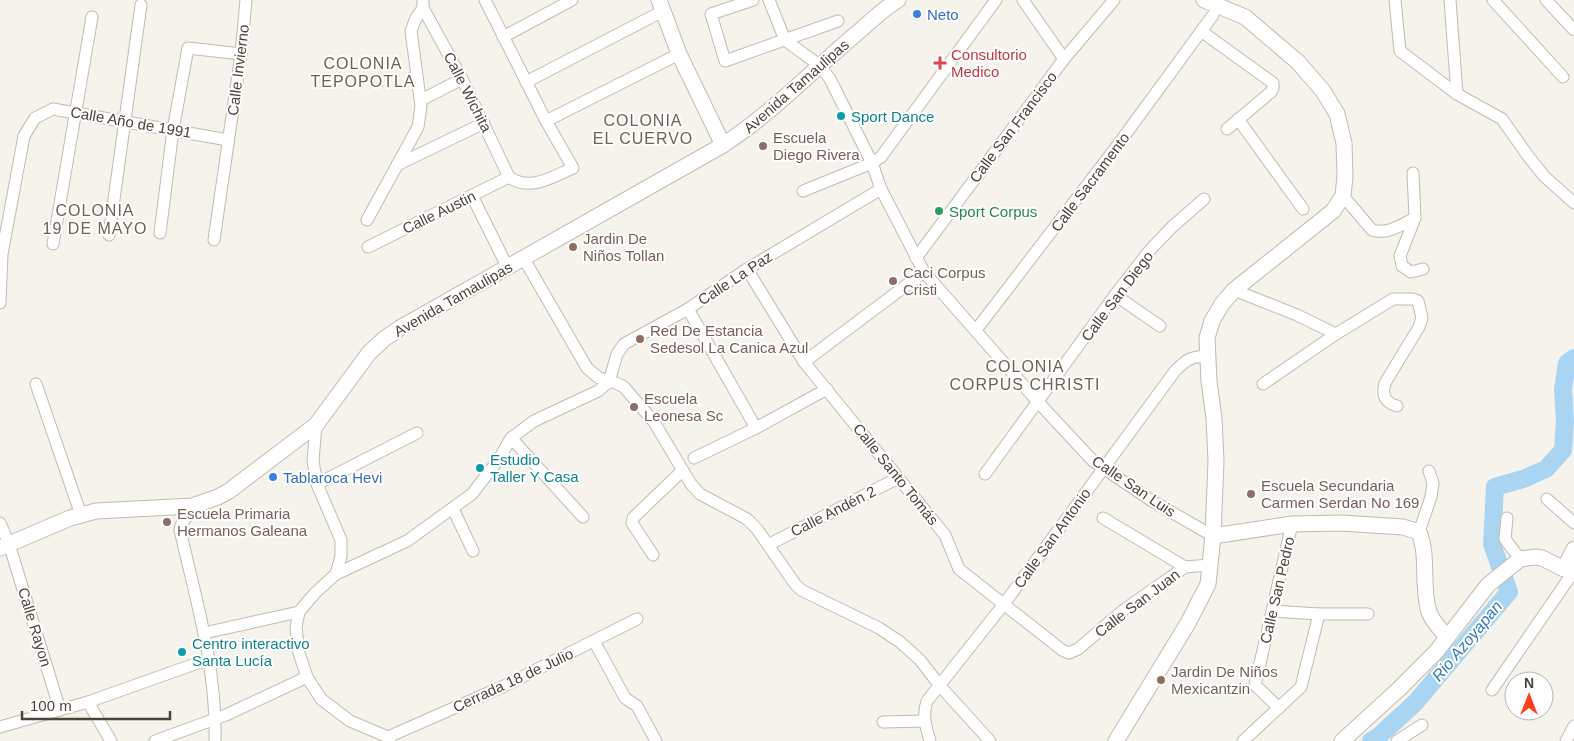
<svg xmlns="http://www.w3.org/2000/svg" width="1574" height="741" font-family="Helvetica,sans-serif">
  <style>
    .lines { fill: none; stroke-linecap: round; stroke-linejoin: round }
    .river { stroke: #a9d4f2; stroke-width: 18 }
    .minor-casing { stroke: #c2bbae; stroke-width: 13 }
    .tertiary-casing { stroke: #c2bbae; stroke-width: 17 }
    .minor { stroke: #fff; stroke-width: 11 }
    .tertiary { stroke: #fff; stroke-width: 15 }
    .shop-dot { fill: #3f7fe0; stroke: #fff; stroke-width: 2 }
    .health-dot { fill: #e0444e; stroke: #fff; stroke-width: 2 }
    .culture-dot { fill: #0f9aa8; stroke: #fff; stroke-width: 2 }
    .education-dot { fill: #8d6e63; stroke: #fff; stroke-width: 2 }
    .leisure-dot { fill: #2e9e5b; stroke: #fff; stroke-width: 2 }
    .labels { text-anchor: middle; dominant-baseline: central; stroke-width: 4; stroke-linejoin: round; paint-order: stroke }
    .shop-label { font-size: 15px; fill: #366cbe; stroke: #fff; text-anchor: start }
    .health-label { font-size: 15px; fill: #be3a42; stroke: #fff; text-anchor: start }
    .street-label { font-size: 15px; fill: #4b4439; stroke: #fff }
    .culture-label { font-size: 15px; fill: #0d838f; stroke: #fff; text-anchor: start }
    .education-label { font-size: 15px; fill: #785e54; stroke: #fff; text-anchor: start }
    .leisure-label { font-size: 15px; fill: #27864d; stroke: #fff; text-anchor: start }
    .neighbourhood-label { font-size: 16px; letter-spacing: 1px; fill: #6e6250; stroke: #fff }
    .water-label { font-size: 16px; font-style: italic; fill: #2e7ab2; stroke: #fff }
  </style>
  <rect width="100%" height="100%" fill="#f6f3ec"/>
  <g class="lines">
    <path class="river" d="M1371 741 1378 737 1415 703 1509 592 1492 544 1495 487 1523 479 1546 469 1563 450 1565 422 1563 389 1567 363 1574 358"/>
    <defs>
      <g id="minor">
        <path d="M423 0V8L462 79 509 177"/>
        <path d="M485 0 546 121 573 168C552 177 530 192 509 177"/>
        <path d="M753 0 711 14 725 61 838 21"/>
        <path d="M769 0 785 40 819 65 830 79 872 163 881 189 924 272 1038 402 1093 461 1152 501 1213 536"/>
        <path d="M1023 0 1064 59"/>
        <path d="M1395 0 1400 51 1457 94 1502 119 1528 156 1544 176 1574 203"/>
        <path d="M1450 0 1457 94"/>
        <path d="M1493 0 1563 77"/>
        <path d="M1546 0 1574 30"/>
        <path d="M1201 31 1273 83V88L1271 92 1227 129"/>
        <path d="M503 37 572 0"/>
        <path d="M526 82 663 11"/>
        <path d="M421 100 462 79"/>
        <path d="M1238 119 1303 209"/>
        <path d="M546 121 679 54"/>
        <path d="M397 165 484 123"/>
        <path d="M1413 173 1415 218 1400 256 1402 266 1411 272 1423 269"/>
        <path d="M803 191 872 163 881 157 996 0"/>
        <path d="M472 196 508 268"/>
        <path d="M1343 196 1372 230C1387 235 1401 225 1415 218"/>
        <path d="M367 220 418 127 421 106 411 31 416 18 423 8"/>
        <path d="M160 233 173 130 188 48 241 54"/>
        <path d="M109 235 141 5"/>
        <path d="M214 240 241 54 246 0"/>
        <path d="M53 244 92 17"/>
        <path d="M368 247 509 177"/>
        <path d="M916 258 1064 59 1114 0"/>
        <path d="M524 259 587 368 599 378 616 383 624 387 654 422 691 484 700 494 747 519 757 529 795 584 801 590 879 628 900 642 920 660 940 686 990 741"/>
        <path d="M747 269 804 362 945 535 959 569 1062 650 1069 653 1078 649 1125 609 1185 567 1210 565"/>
        <path d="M1234 290 1297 315 1336 334"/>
        <path d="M1115 295 1160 326"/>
        <path d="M0 303 2 254 24 136 35 118 53 109 228 140"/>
        <path d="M688 309 756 428"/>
        <path d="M976 330 1117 146 1213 15"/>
        <path d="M804 362 924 272"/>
        <path d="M36 384 81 515"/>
        <path d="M1263 384 1336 334 1393 299H1413L1418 301 1422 318 1419 327 1385 383C1382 395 1384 402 1397 406"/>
        <path d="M316 425 313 461 317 484 341 540V556L336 574 315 593 299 612 296 627 299 653 307 677 321 699 350 721 388 737 390 741"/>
        <path d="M511 438 583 517"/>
        <path d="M694 458 756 428 827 389"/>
        <path d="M985 474 1115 295 1150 250 1172 227 1204 199"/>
        <path d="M317 484 417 433"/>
        <path d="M1547 499 1574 523"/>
        <path d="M192 506C190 518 181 519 180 530 196 600 217 669 215 741"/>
        <path d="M453 509 473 551"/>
        <path d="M1103 518 1185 567"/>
        <path d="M1507 518 1505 539 1520 559"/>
        <path d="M0 523 9 544 60 710"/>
        <path d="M1419 532 1431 497 1433 483 1429 471"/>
        <path d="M768 545 898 478"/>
        <path d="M653 555 632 523 633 518 682 471"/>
        <path d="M336 574 407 541 472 494 499 459 511 438 534 421 598 391 609 382 617 354 624 344 688 309 747 269 881 189"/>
        <path d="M1272 611 1319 614H1368"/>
        <path d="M204 633 299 612"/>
        <path d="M594 641 625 698 637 706 656 741"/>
        <path d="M1492 690 1574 571"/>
        <path d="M88 702 111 741"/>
        <path d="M1279 708 1255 685 1292 524"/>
        <path d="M883 722 924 721"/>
        <path d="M0 727 88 702 209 659"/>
        <path d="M388 737 504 686 637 619"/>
        <path d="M155 741 226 715 307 677"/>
        <path d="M930 741C926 727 922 716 927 701L1004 604 1175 371C1187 359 1190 357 1207 356"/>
        <path d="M1243 741 1301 687 1319 614"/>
        <path d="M1397 741 1422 725"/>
        <path d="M1566 741 1574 726"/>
      </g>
      <g id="tertiary">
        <path d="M659 0 679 54 723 145"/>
        <path d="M1213 536 1292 524 1341 523 1403 527 1419 532C1429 557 1421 586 1429 612 1432 621 1441 630 1447 637"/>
        <path d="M0 548 70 518 96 511 192 506 218 497 229 491 316 425 369 353 384 339 400 328 723 145C772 113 812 71 856 34 870 22 883 9 898 0"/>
        <path d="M1116 741 1188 623 1208 584 1213 536 1216 461 1214 418 1209 381 1207 338 1212 321 1222 304 1234 290 1333 211 1343 196 1345 176 1344 143 1337 114 1323 91 1298 62 1245 17 1204 0"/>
        <path d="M1342 741 1399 689 1436 652 1488 585 1514 564 1520 559 1535 557 1542 558 1564 569 1574 549"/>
      </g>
    </defs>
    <use href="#minor" class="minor-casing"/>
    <use href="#tertiary" class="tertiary-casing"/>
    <use href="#minor" class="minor"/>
    <use href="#tertiary" class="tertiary"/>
  </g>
  <g class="shop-dot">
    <circle cx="917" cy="14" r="5"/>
    <circle cx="273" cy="477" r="5"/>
  </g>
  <path class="health-dot" d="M937.5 55.5h5v5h5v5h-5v5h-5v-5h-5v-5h5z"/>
  <g class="culture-dot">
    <circle cx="841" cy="116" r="5"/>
    <circle cx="480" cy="468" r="5"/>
    <circle cx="182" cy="652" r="5"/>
  </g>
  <g class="education-dot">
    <circle cx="763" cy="146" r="5"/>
    <circle cx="573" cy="247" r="5"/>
    <circle cx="893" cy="281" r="5"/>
    <circle cx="640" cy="339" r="5"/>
    <circle cx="634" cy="407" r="5"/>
    <circle cx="1251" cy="494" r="5"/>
    <circle cx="167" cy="522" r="5"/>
    <circle cx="1161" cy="680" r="5"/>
  </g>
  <circle class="leisure-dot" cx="939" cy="211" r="5"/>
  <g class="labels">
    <g class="shop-label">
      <text x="927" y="14">Neto</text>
      <text x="283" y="477">Tablaroca Hevi</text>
    </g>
    <g class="health-label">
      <text x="951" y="54">Consultorio<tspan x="951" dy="17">Medico</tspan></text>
    </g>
    <g class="street-label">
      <text transform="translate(238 70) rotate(-83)">Calle Invierno</text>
      <text transform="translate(796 86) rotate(-41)">Avenida Tamaulipas</text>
      <text transform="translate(468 92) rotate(63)">Calle Wichita</text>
      <text transform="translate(131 122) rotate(10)">Calle Año de 1991</text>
      <text transform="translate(1013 127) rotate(-53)">Calle San Francisco</text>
      <text transform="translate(1090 182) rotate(-53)">Calle Sacramento</text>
      <text transform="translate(439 212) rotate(-26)">Calle Austin</text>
      <text transform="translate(735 278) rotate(-33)">Calle La Paz</text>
      <text transform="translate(1117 296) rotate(-53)">Calle San Diego</text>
      <text transform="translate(453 299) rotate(-30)">Avenida Tamaulipas</text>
      <text transform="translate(896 474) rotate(51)">Calle Santo Tomás</text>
      <text transform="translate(1134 486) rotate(34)">Calle San Luis</text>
      <text transform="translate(833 511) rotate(-27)">Calle Andén 2</text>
      <text transform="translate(1052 538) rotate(-54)">Calle San Antonio</text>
      <text transform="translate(1277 590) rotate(-77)">Calle San Pedro</text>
      <text transform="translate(1137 603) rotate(-37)">Calle San Juan</text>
      <text transform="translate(35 627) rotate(73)">Calle Rayon</text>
      <text transform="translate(513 680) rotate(-25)">Cerrada 18 de Julio</text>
    </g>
    <g class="culture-label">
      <text x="851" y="116">Sport Dance</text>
      <text x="490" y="459">Estudio<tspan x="490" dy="17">Taller Y Casa</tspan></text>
      <text x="192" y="643">Centro interactivo<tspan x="192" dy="17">Santa Lucía</tspan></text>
    </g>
    <g class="education-label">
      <text x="773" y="137">Escuela<tspan x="773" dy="17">Diego Rivera</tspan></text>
      <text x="583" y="238">Jardin De<tspan x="583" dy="17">Niños Tollan</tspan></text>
      <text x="903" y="272">Caci Corpus<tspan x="903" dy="17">Cristi</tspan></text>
      <text x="650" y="330">Red De Estancia<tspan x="650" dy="17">Sedesol La Canica Azul</tspan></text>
      <text x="644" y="398">Escuela<tspan x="644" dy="17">Leonesa Sc</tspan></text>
      <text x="1261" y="485">Escuela Secundaria<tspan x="1261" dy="17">Carmen Serdan No 169</tspan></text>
      <text x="177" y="513">Escuela Primaria<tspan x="177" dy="17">Hermanos Galeana</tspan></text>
      <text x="1171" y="671">Jardin De Niños<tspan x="1171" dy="17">Mexicantzin</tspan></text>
    </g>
    <g class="leisure-label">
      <text x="949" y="211">Sport Corpus</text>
    </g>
    <g class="neighbourhood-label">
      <text x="363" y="63">COLONIA<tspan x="363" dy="18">TEPOPOTLA</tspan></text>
      <text x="643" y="120">COLONIA<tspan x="643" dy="18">EL CUERVO</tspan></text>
      <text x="95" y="210">COLONIA<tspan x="95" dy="18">19 DE MAYO</tspan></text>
      <text x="1025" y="366">COLONIA<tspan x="1025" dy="18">CORPUS CHRISTI</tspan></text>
    </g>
    <g class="water-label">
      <text transform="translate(1467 641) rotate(-50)">Rio Azoyapan</text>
    </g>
  </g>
  <g transform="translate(1529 696)"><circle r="24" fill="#ffffff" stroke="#b7b4b0"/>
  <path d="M0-4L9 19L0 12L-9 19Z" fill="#fc3f1d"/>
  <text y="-8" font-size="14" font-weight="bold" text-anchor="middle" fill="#4b4439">N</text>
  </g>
  <path d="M22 711v8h148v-8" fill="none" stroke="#4b4439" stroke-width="2.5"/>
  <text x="30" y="711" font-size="15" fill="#4b4439" stroke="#ffffff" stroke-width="4" paint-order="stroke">100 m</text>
</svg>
